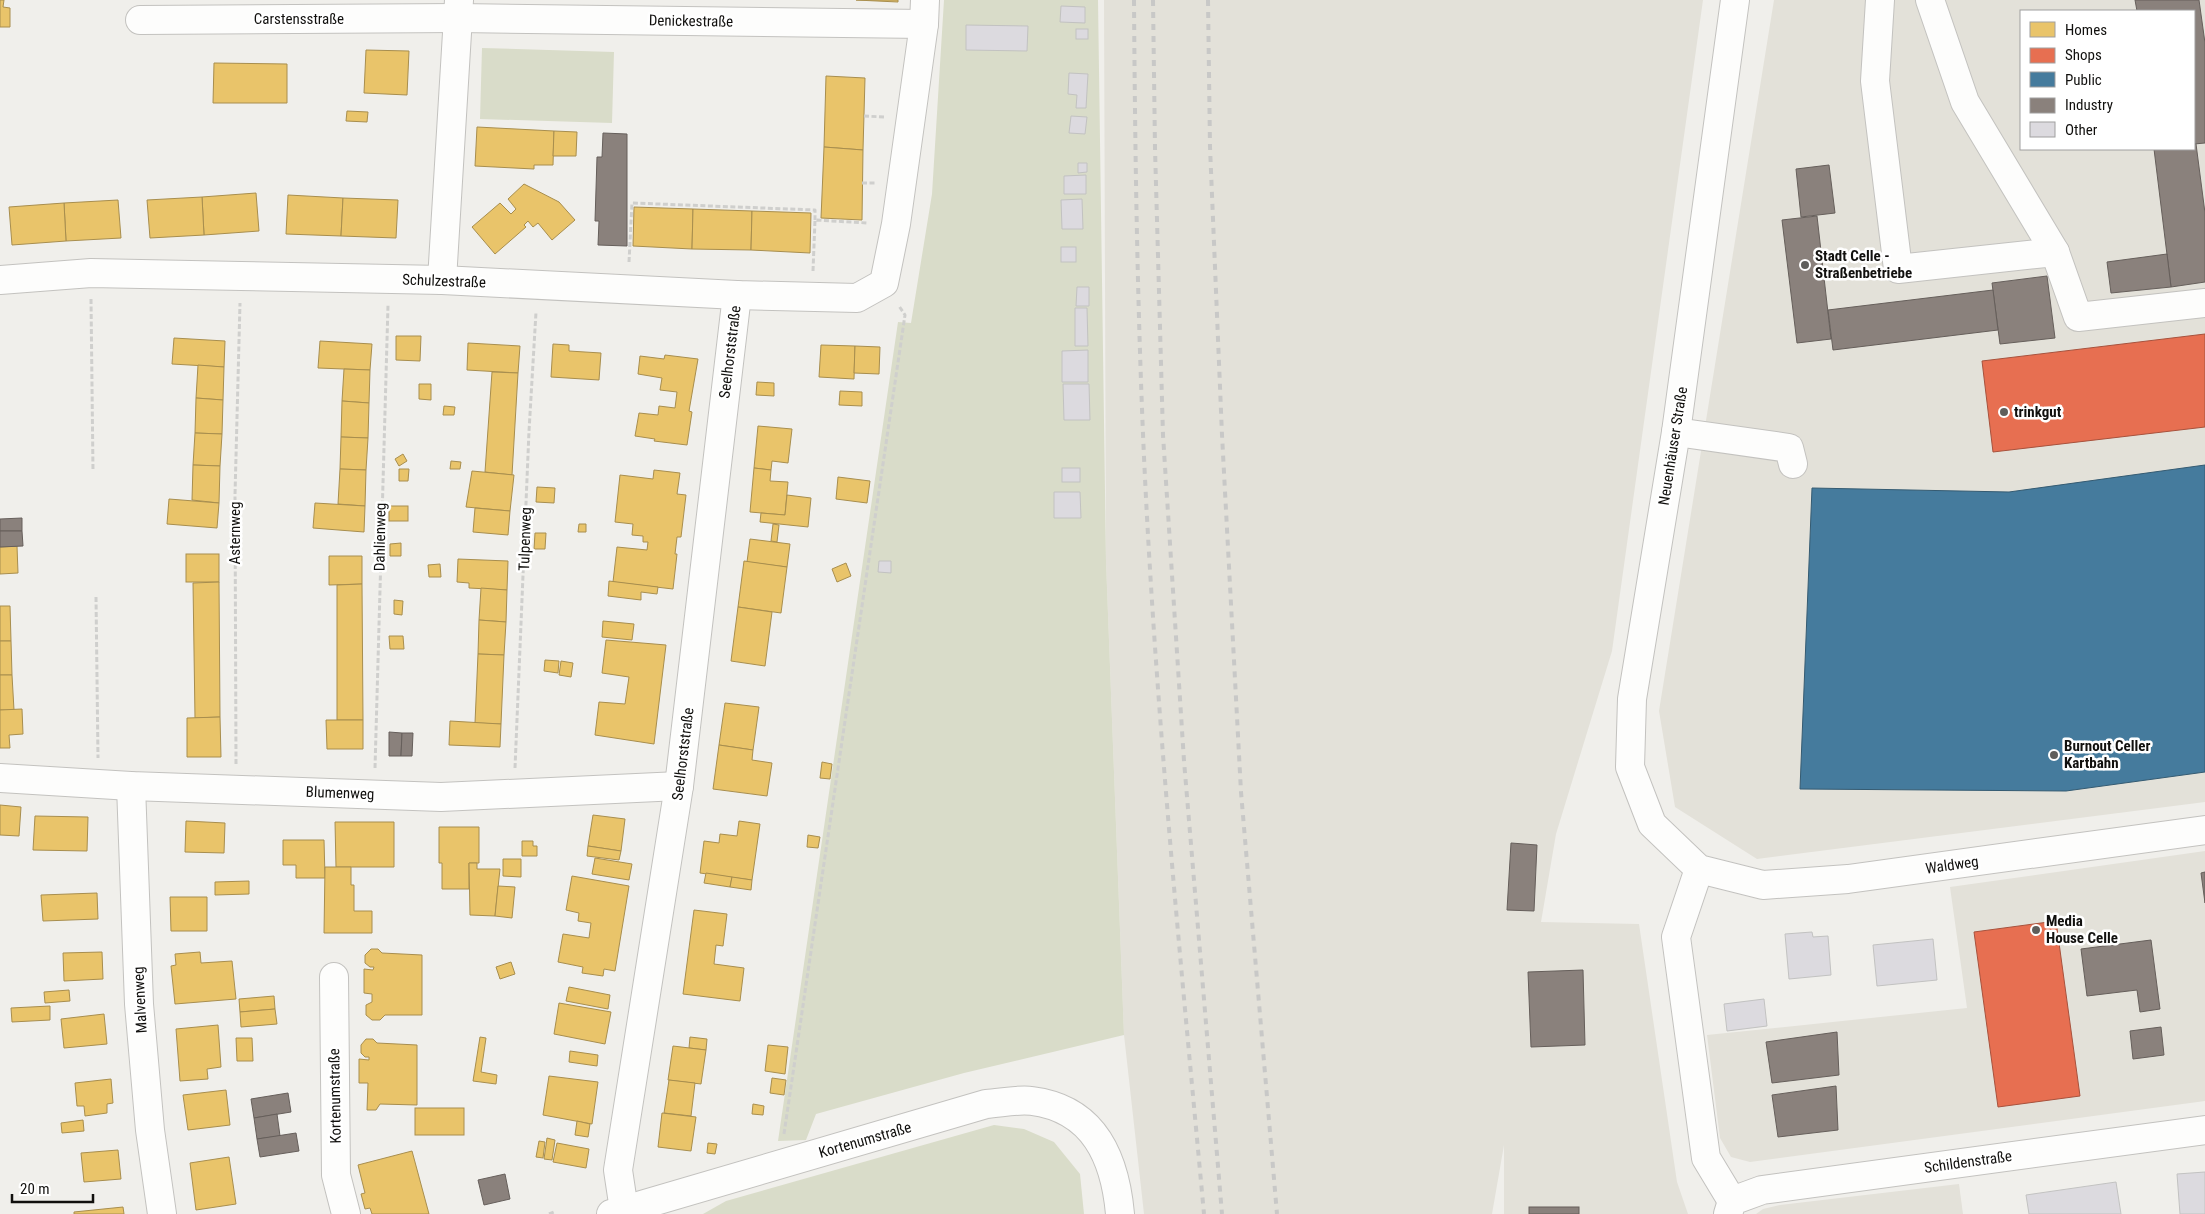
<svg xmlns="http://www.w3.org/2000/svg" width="2205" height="1214" font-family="'Roboto Condensed',sans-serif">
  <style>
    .built { fill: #e3e1d9; fill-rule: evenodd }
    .green { fill: #d9dcc9 }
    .homes { fill: #e9c46a; stroke: #a88e4e }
    .shops { fill: #e76f51; stroke: #a7523d }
    .public { fill: #457b9d; stroke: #355b72 }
    .industry { fill: #8a817c; stroke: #665f5b }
    .building { fill: #dcdadf; stroke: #c2c2c1 }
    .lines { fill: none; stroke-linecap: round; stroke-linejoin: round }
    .minor-casing { stroke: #c3c2bf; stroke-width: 30 }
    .path { stroke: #cfcfcd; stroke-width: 3; stroke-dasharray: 5 2.5; stroke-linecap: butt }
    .minor { stroke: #fdfdfc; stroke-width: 28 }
    .rail { stroke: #c8c8c7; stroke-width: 4; stroke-dasharray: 6 6; stroke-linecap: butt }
    .poi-dot { fill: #5f5e5b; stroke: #fff; stroke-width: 2 }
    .labels { text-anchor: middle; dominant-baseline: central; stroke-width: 5; stroke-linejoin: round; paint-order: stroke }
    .street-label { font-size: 15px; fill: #11100e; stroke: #fff }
    .poi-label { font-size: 15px; font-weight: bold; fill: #11100e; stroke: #fff; text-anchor: start }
  </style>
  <rect width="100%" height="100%" fill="#f0efeb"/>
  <g class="built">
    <path d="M1104 0H1703L1612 651 1556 834 1541 922 1639 924 1677 1182 1688 1214H1504V1145L1492 1214H1144L1124 1035 1106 561Z"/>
    <path d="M1774 0H2205V802L1757 859 1675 807 1659 711ZM2021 11H2194V149H2021Z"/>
    <path d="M2205 851V1101L1750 1162 1731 1157 1720 1138 1707 1035 1967 1008 1950 887Z"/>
    <path d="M1959 1184 1963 1214H1756L1763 1209 1780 1205Z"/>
  </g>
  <g class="green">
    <path d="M944 0H1098L1106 561 1124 1035 964 1073 816 1114 806 1140 778 1141 898 322 911 323 932 194Z"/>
    <path d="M482 48 614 52 612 123 480 119Z"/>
    <path d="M994 1125 1024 1129 1054 1142 1080 1174 1084 1214H703L726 1201Z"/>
  </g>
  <g class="homes">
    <path d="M0 0H4L3 7 10 8V27H0Z"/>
    <path d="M856 0H898V2Z"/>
    <path d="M366 50 409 51 407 95 364 93Z"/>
    <path d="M214 63 287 64V103H213Z"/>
    <path d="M826 76 865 78 863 150 824 147Z"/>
    <path d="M347 111 368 112 367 122 346 121Z"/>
    <path d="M477 127 554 131 553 165H534V169L475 166Z"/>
    <path d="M554 131 577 132 576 156H553Z"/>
    <path d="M824 147 863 150 862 220 821 218Z"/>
    <path d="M524 184 559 202 575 220 552 240 538 223 533 227 528 221 524 225 526 227 495 254 472 227 500 203 511 214 516 209 508 199Z"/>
    <path d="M256 193 259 231 204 235 202 197Z"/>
    <path d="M288 195 343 198 341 236 286 234Z"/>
    <path d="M202 197 204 235 150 238 147 200Z"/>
    <path d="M343 198 398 200 396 238 341 236Z"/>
    <path d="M118 200 121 238 66 241 64 203Z"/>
    <path d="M64 203 66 241 12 245 9 207Z"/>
    <path d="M634 207 693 209 692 249 633 246Z"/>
    <path d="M693 209 752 211 751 250 692 249Z"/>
    <path d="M752 211 811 213 810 253 751 250Z"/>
    <path d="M396 336H421L420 361 396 360Z"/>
    <path d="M174 338 225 341 224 367 172 364Z"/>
    <path d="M320 341 372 344 370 370 318 368Z"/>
    <path d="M468 343 520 346 518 373 467 370Z"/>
    <path d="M553 344 569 345V351L601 353 599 380 551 377Z"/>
    <path d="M821 345 855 346 854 379 819 377Z"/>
    <path d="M855 346 880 347 879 374 854 373Z"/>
    <path d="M665 355 698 359 689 411 692 412 687 445 654 441 655 439 635 436 639 413 658 415 659 406 675 408 677 392 660 390 662 378 638 374 640 356 664 359Z"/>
    <path d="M198 365 224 367 223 400 196 398Z"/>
    <path d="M344 369 370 370 369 403 342 401Z"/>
    <path d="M492 372 518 373 512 475 485 472Z"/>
    <path d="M757 382 774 383V396L756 395Z"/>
    <path d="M419 384H431V400L419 399Z"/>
    <path d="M840 391 862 392V406L839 405Z"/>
    <path d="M196 398 223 400 222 434 195 433Z"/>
    <path d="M342 401 369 403 368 438 341 437Z"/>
    <path d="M444 406 455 407 454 415H443Z"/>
    <path d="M758 426 792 429 788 463 772 461 771 470 754 468Z"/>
    <path d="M195 433 222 434 220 466 193 465Z"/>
    <path d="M341 437 368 438 366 470 340 469Z"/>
    <path d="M403 454 407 461 399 466 395 459Z"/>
    <path d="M451 461 461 462 460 469H450Z"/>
    <path d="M193 465 220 466 219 503 192 500Z"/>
    <path d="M754 468 771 470 770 481 788 482 785 515 750 512Z"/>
    <path d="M340 469 366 470 365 506 338 504Z"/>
    <path d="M399 469H409L408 481H399Z"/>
    <path d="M654 470 680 473 677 494 686 495 681 537H677L675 554H677L673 589 613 582 617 547 647 550 648 542H643V536L632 535 633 524 615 522 620 475 653 479Z"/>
    <path d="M472 471 514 475 510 511 466 507Z"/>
    <path d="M838 477 870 481 867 503 836 499Z"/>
    <path d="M537 487 555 488 554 503 536 502Z"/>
    <path d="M787 495 811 498 808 527 760 522 761 513 785 515Z"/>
    <path d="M169 499 219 503 217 528 167 524Z"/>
    <path d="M315 503 365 506 364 532 313 528Z"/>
    <rect x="389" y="506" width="19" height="15"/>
    <path d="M475 508 510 511 508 535 473 532Z"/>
    <path d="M579 524H586V532H578Z"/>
    <path d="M773 524 779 525 777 542 771 541Z"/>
    <path d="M535 533H546L545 549H534Z"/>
    <path d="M750 539 790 544 787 567 747 562Z"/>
    <path d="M401 543V556H390V544Z"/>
    <path d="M17 546 18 573 0 574V547Z"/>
    <rect x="186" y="554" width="33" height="28"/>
    <path d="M329 556H362V584L329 585Z"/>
    <path d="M458 559 508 561 507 590 469 588V583L457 582Z"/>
    <path d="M744 561 787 567 781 613 738 607Z"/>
    <path d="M846 563 851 576 837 582 832 569Z"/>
    <path d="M440 564 441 577H429L428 565Z"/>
    <path d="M609 581 658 587 657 594 641 592V600L608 596Z"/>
    <path d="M219 582 220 717 195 718 193 583Z"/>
    <path d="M362 584 363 720H337V585Z"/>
    <path d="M481 588 507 590 506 622 479 620Z"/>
    <path d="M394 600 403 601 402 615 394 614Z"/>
    <path d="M0 606H10L11 641H0Z"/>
    <path d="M738 607 772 612 765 666 731 661Z"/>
    <path d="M479 620 506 622 504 655 478 654Z"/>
    <path d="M603 621 634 624 632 640 602 637Z"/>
    <path d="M389 636H403L404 649H390Z"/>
    <path d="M606 640 666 645 654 744 595 735 599 702 625 704 629 677 602 673Z"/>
    <path d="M0 641H11L12 675H0Z"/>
    <path d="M478 654 504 655 501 724 475 723Z"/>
    <path d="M545 660 559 661 558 673 544 671Z"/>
    <path d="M561 661 573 663 571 677 559 675Z"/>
    <path d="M0 675H12L14 710H0Z"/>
    <path d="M725 703 759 707 753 750 719 745Z"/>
    <path d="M22 709 23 734 9 735 10 748H0V710Z"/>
    <path d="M220 717 221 757H187V718Z"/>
    <path d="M326 720H363V749H327Z"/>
    <path d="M450 721 501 724 500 747 449 745Z"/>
    <path d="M719 745 753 750 752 760 772 763 767 796 713 789Z"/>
    <path d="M822 762 832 764 830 779 820 778Z"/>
    <path d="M0 805 21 807 19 836 0 835Z"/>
    <path d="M593 815 625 819 621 851 588 846Z"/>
    <path d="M35 816 88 817 87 851 33 850Z"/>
    <path d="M186 821 225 823 224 853 185 852Z"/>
    <path d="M739 821 760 824 752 880 700 873 704 841 719 843 720 834 737 836Z"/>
    <path d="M335 822H394V867H336Z"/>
    <path d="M439 827H479V863H469V889H442V863H439Z"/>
    <path d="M808 835 820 837 818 848 807 847Z"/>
    <path d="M283 840H324L325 878H296V865H283Z"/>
    <path d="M522 841H533V846H537V856H522Z"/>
    <path d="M588 846 621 851 619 860 587 856Z"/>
    <path d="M595 858 632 864 629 880 592 874Z"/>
    <path d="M503 859H521V877L503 876Z"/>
    <path d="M469 863H477V869H500L495 916 470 915Z"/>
    <path d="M325 867H351V885H354V911H372V933H324Z"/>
    <path d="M706 873 732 877 730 887 704 883Z"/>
    <path d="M572 876 629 886 615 971 604 969 603 976 582 973 583 967 558 962 563 934 589 938 591 923 578 921 579 913 566 910Z"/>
    <path d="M732 877 752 880 751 890 730 887Z"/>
    <path d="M249 881V894L215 895V882Z"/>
    <path d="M498 886 515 887 512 918 495 916Z"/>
    <path d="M97 893 98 919 43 921 41 895Z"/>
    <path d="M170 897H207V931H171Z"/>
    <path d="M694 910 727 914 723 946 716 945 714 964 744 968 740 1001 683 994Z"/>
    <path d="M371 949H378L382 953 422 955V1015H385L380 1020H372L366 1015V1005L372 1002V994L364 993V969L373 970 374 967H370L365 963V955Z"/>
    <path d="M102 952 103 979 64 981 63 953Z"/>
    <path d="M200 952 201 963 232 961 236 999 175 1004 171 966 176 965 175 954Z"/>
    <path d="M511 962 515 974 500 979 496 967Z"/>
    <path d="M569 987 610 995 608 1009 566 1001Z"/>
    <path d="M69 990 70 1001 45 1003 44 992Z"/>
    <path d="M274 996 275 1009 240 1012 239 999Z"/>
    <path d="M559 1003 611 1012 605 1044 554 1034Z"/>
    <path d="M50 1006V1020L12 1022 11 1008Z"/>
    <path d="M275 1009 277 1024 241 1027 240 1012Z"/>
    <path d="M104 1014 107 1044 64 1048 61 1019Z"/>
    <path d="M218 1025 221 1067 207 1069 208 1079 180 1081 176 1029Z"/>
    <path d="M480 1037 486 1038 481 1072 497 1075 496 1084 473 1081Z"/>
    <path d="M690 1037 707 1039 706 1050 689 1048Z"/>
    <path d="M236 1038H252L253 1061H237Z"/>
    <path d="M366 1039H373L377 1043 417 1045V1105L380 1104 376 1110H367L368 1083H359V1059L369 1060V1057H365L361 1053V1045Z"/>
    <path d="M768 1045 788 1047 785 1074 765 1071Z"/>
    <path d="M673 1046 706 1050 701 1084 668 1080Z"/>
    <path d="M570 1051 598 1055 597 1066 569 1062Z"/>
    <path d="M549 1076 598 1082 592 1124 543 1115Z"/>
    <path d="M772 1078 786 1080 784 1095 770 1093Z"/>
    <path d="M111 1079 113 1103 107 1104V1113L85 1116 84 1106H77L75 1083Z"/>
    <path d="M669 1080 695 1083 691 1116 664 1113Z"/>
    <path d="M226 1090 230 1125 188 1130 183 1095Z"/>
    <path d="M753 1104 764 1106 763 1115 752 1114Z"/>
    <rect x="415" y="1108" width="49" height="27"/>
    <path d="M662 1113 696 1117 691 1151 658 1147Z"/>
    <path d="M83 1120 84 1131 62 1133 61 1123Z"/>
    <path d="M577 1121 590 1124 588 1137 575 1135Z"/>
    <path d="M547 1138 555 1140 552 1160 544 1159Z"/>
    <path d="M539 1141 545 1142 543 1158 536 1157Z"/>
    <path d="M557 1143 589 1149 586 1168 553 1162Z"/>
    <path d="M708 1143 717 1144 715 1154 707 1153Z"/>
    <path d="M118 1150 121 1179 84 1182 81 1153Z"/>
    <path d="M412 1151 429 1214H372L370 1208 365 1209 361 1194 365 1193 358 1165Z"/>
    <path d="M229 1157 236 1204 196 1210 190 1163Z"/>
    <path d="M123 1207 124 1214H74V1212Z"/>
  </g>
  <g class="shops">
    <path d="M2205 334V427L1993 452 1982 361Z"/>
    <path d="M2056 921 2080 1096 1998 1107 1974 932Z"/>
  </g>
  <path class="public" d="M2205 465V772L2066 791 1800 789 1812 488 2009 492Z"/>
  <g class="industry">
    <path d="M2135 0H2199L2205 43V143L2194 144V11H2137Z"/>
    <path d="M603 133 627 134V246L598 245 599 221H595L597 157H602Z"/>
    <path d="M2194 144H2196L2205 213V282L2171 287 2154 149H2194Z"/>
    <path d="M1829 165 1835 213 1801 217 1796 169Z"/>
    <path d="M1817 216 1831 339 1797 343 1782 220Z"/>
    <path d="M2167 254 2171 287 2111 293 2107 262Z"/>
    <path d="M2047 276 2055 338 2000 344 1992 283Z"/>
    <path d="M1993 290 1998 330 1833 350 1828 310Z"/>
    <path d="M22 518V531H0V519Z"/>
    <path d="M0 531H22L23 546 0 547Z"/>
    <path d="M389 732 402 733 401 756H389Z"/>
    <path d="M402 733H413L412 756H401Z"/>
    <path d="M1511 843 1537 845 1534 911 1507 910Z"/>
    <path d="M2205 872V903L2201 873Z"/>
    <path d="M2151 940 2160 1009 2140 1012 2137 990 2087 996 2081 949Z"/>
    <path d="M1583 970 1585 1045 1531 1047 1528 972Z"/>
    <path d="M2161 1027 2164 1055 2133 1059 2130 1031Z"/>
    <path d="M1837 1032 1839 1075 1772 1083 1766 1042Z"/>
    <path d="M1836 1086 1838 1130 1778 1137 1772 1095Z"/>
    <path d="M288 1093 291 1112 254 1118 251 1099Z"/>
    <path d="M277 1114 280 1136 257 1139 254 1118Z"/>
    <path d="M296 1133 299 1151 260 1157 257 1139Z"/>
    <path d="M505 1174 510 1199 484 1205 478 1180Z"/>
    <rect x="1529" y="1207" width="50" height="7"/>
  </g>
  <g class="building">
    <path d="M1061 6 1085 7V23L1060 22Z"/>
    <path d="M966 25 1028 26 1027 51 966 50Z"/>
    <rect x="1076" y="29" width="12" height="10"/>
    <path d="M1069 73 1088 74 1086 108H1076L1077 95 1068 94Z"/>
    <path d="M1071 116 1087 117 1085 134 1069 133Z"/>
    <path d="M1078 163H1087V172L1078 173Z"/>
    <path d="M1086 175V194H1064V176Z"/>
    <path d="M1082 199 1083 229H1062L1061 200Z"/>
    <rect x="1061" y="247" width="15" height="15"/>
    <path d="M1077 287H1089V306H1076Z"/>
    <path d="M1075 308H1087L1088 346H1075Z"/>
    <path d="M1088 350V382H1062V351Z"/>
    <path d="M1063 384H1089L1090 420H1064Z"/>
    <rect x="1062" y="468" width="18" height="14"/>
    <path d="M1054 492H1080L1081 518H1054Z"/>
    <path d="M879 561H891V573L878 572Z"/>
    <path d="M1812 932 1813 937 1828 936 1831 975 1789 979 1785 934Z"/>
    <path d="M1933 939 1937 980 1877 986 1873 945Z"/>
    <path d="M1764 999 1767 1026 1727 1031 1724 1004Z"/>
    <path d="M2205 1172V1214H2180L2177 1174Z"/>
    <path d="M2116 1182 2121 1214H2029L2026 1195Z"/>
  </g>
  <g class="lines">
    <defs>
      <g id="minor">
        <path d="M1735 0 1676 432 1632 699 1630 767 1652 824 1699 869 1763 885 1848 879 2205 830"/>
        <path d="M1880 0 1875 81 1898 269 2055 252"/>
        <path d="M1930 0 1965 102 2055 252 2078 317 2205 303"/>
        <path d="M140 20 459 18 924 24"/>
        <path d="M0 280 91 273 241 276 442 280 737 295 857 298 884 283 896 224 924 24 925 0"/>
        <path d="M442 280 459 0"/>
        <path d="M1676 432 1789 448 1793 464"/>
        <path d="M0 778 131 786 441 797 679 786"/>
        <path d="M131 786 139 1004 150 1130 162 1214"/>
        <path d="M1699 869 1676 937 1706 1158 1732 1201"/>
        <path d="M334 977 336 1175 346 1214"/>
        <path d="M624 1210 618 1170 679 786 737 295"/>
        <path d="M611 1214 986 1104C1001 1103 1018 1099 1032 1101 1094 1109 1115 1158 1120 1214"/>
        <path d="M1728 1214 1732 1201 1762 1190 2205 1130"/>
      </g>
    </defs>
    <use href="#minor" class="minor-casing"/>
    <g class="path">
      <path d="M864 116 884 117"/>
      <path d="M862 183H876"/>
      <path d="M629 262 632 203 815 210V220"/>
      <path d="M813 271 815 220 868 223"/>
      <path d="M91 299 93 471"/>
      <path d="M96 597 98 758"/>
      <path d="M236 764 235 495 240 303"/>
      <path d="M375 768 388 305"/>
      <path d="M515 768 529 431 536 312"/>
      <path d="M784 1134 905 315 899 306"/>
      <path d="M549 1214 554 1212"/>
    </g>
    <use href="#minor" class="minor"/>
    <g class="rail">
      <path d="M1134 0C1135 145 1137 289 1143 434 1154 694 1180 954 1204 1214"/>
      <path d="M1153 0 1155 148 1163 435 1184 761 1222 1214"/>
      <path d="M1208 0 1210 147 1222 435 1241 792 1277 1214"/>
    </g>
  </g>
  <g class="poi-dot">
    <circle cx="1805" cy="265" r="5"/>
    <circle cx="2004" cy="412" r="5"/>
    <circle cx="2054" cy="755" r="5"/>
    <circle cx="2036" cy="930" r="5"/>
  </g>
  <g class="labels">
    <g class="street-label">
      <text x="299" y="19">Carstensstraße</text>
      <text transform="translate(691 21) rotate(1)">Denickestraße</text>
      <text transform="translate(444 281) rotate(2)">Schulzestraße</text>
      <text transform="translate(730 352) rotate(-83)">Seelhorststraße</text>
      <text transform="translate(1673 446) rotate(-81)">Neuenhäuser Straße</text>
      <text transform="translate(235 533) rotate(-90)">Asternweg</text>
      <text transform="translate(380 537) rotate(-89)">Dahlienweg</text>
      <text transform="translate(525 539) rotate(-88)">Tulpenweg</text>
      <text transform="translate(683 754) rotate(-83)">Seelhorststraße</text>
      <text transform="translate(340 793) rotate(2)">Blumenweg</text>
      <text transform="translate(1952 865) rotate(-8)">Waldweg</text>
      <text transform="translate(140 1000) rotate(-93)">Malvenweg</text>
      <text transform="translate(335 1096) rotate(-91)">Kortenumstraße</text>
      <text transform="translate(865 1140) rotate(-16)">Kortenumstraße</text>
      <text transform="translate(1968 1162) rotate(-8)">Schildenstraße</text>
    </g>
    <g class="poi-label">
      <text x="1815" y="256">Stadt Celle -<tspan x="1815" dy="17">Straßenbetriebe</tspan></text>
      <text x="2014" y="412">trinkgut</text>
      <text x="2064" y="746">Burnout Celler<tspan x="2064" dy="17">Kartbahn</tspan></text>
      <text x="2046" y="921">Media<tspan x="2046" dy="17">House Celle</tspan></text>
    </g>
  </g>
  <rect x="2020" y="10" width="175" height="140" fill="#ffffff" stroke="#a09f9f"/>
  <rect x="2030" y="22" width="25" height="15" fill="#e9c46a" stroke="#a09f9f"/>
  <text x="2065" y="35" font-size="15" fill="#11100e">Homes</text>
  <rect x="2030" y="48" width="25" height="15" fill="#e76f51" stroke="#a09f9f"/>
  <text x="2065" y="60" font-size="15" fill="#11100e">Shops</text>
  <rect x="2030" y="72" width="25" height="15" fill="#457b9d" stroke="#a09f9f"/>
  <text x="2065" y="85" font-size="15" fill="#11100e">Public</text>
  <rect x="2030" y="98" width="25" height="15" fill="#8a817c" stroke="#a09f9f"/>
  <text x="2065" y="110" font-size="15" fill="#11100e">Industry</text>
  <rect x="2030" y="122" width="25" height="15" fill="#dcdadf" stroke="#a09f9f"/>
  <text x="2065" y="135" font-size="15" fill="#11100e">Other</text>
  <path d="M12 1194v8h81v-8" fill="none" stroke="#11100e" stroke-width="2.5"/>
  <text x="20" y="1194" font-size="15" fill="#11100e" stroke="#ffffff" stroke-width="4" paint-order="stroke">20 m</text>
</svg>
